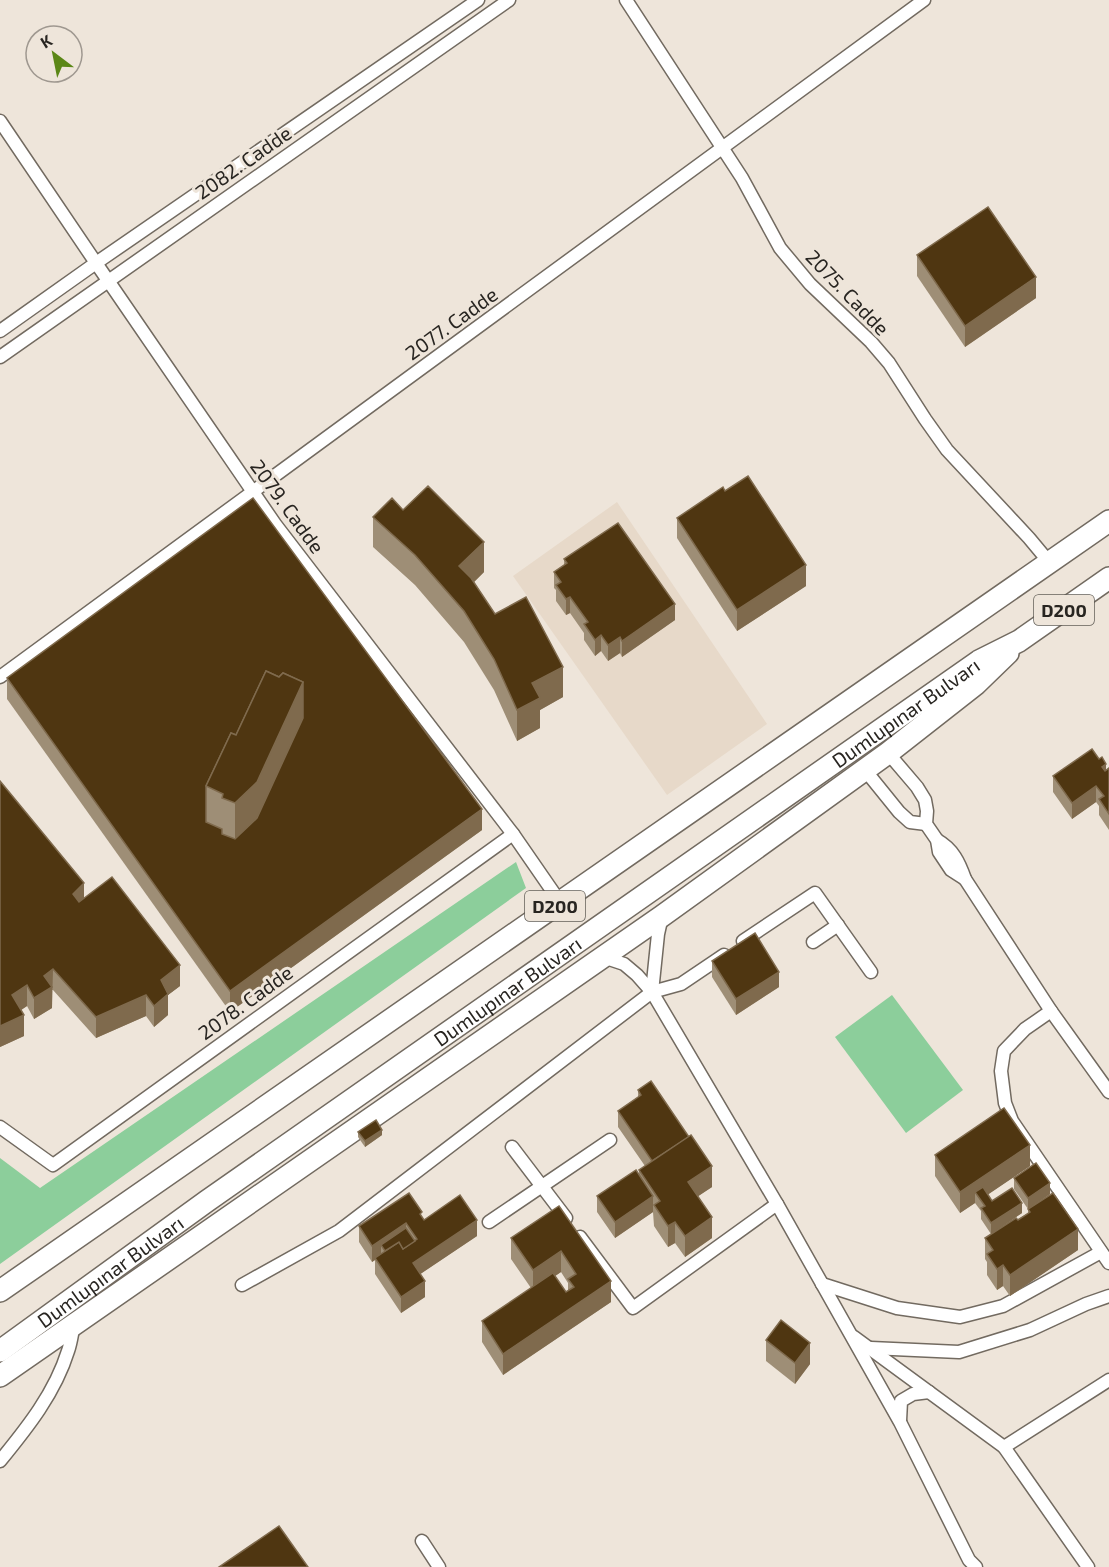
<svg xmlns="http://www.w3.org/2000/svg" width="1109" height="1567" font-family="'Exo 2',sans-serif">
  <style>
    .built { fill: #e7d9c9 }
    .green { fill: #8cce9b }
    .lines { fill: none; stroke-linecap: round; stroke-linejoin: round }
    .minor-casing { stroke: #726a60; stroke-width: 15 }
    .trunk-casing { stroke: #726a60; stroke-width: 24 }
    .minor { stroke: #fff; stroke-width: 12 }
    .trunk { stroke: #fff; stroke-width: 21 }
    .wall { fill: #9e8e76; fill-rule: evenodd }
    .shaded-wall { fill: #7f6a4d }
    .building { fill: #4f3611; stroke: #7f6a4d; stroke-width: 1.5; fill-rule: evenodd }
    .labels { text-anchor: middle; dominant-baseline: central; stroke-width: 6; stroke-linejoin: round; paint-order: stroke }
    .shield { fill: #eee5da; stroke: #635f58; stroke-width: 1.5 }
    .shield-label { font-size: 18px; font-weight: bold; fill: #282521 }
    .street-label { font-size: 20px; fill: #282521; stroke: #eee5da }
  </style>
  <rect width="100%" height="100%" fill="#eee5da"/>
  <path class="built" d="M617 502 767 724 667 795 513 576Z"/>
  <g class="green">
    <path d="M516 862 526 888 0 1264V1158L40 1188Z"/>
    <path d="M892 995 963 1090 906 1133 835 1037Z"/>
  </g>
  <g class="lines">
    <defs>
      <g id="minor">
        <path d="M626 0 742 178 780 248 810 284 871 342 889 363 925 419 947 450 1029 538 1049 562"/>
        <path d="M0 121 96 263 275 524 513 834 560 902"/>
        <path d="M0 331 96 263 478 0"/>
        <path d="M0 357 509 0"/>
        <path d="M0 677 924 0"/>
        <path d="M888 753 917 787 925 800 927 811 926 824 937 840 939 852 951 870 965 879"/>
        <path d="M865 770 899 812 910 822 926 824"/>
        <path d="M937 840C953 849 959 862 965 879L1051 1011 1109 1092"/>
        <path d="M743 941 815 893 871 972"/>
        <path d="M813 942 838 925"/>
        <path d="M652 992 658 934 662 916"/>
        <path d="M1051 1011 1025 1029 1004 1051 1001 1071 1005 1103 1012 1121 1109 1263"/>
        <path d="M0 1127 53 1165 513 834"/>
        <path d="M512 1147 566 1218"/>
        <path d="M777 1204 900 1422 969 1560 976 1567"/>
        <path d="M489 1222 610 1140"/>
        <path d="M580 1237 633 1308 777 1204 652 992 637 975 624 964 603 957"/>
        <path d="M822 1284 897 1308 960 1317 1003 1306 1101 1252"/>
        <path d="M242 1285 339 1231 652 992 681 984 724 955"/>
        <path d="M854 1337 1004 1447 1109 1380"/>
        <path d="M871 1348 959 1352 1030 1330 1086 1304 1109 1296"/>
        <path d="M900 1421 901 1401 913 1394 929 1392"/>
        <path d="M1004 1447 1088 1567"/>
        <path d="M0 1461C27 1428 55 1393 68 1351 71 1343 72 1333 74 1324"/>
        <path d="M422 1541 439 1567"/>
      </g>
      <g id="trunk">
        <path d="M0 1291 1109 521"/>
        <path id="s1" d="M0 1351 207 1201 979 661 1019 641 1109 578"/>
        <path d="M0 1376 662 916 888 753 976 684 1008 653"/>
      </g>
    </defs>
    <use href="#minor" class="minor-casing"/>
    <use href="#trunk" class="trunk-casing"/>
    <use href="#minor" class="minor"/>
    <use href="#trunk" class="trunk"/>
  </g>
  <g class="wall">
    <path d="M917 255 1036 298 965 347 917 276Z"/>
    <path d="M403 510 484 572 474 582 495 614 563 697 540 710V728L517 741 494 690 464 642 415 585 373 547V517Z"/>
    <path d="M677 518 806 586 737 631 677 538Z"/>
    <path d="M564 559 675 620 622 657 620 653 608 661 601 651 595 656 584 640V633L570 613 566 615 556 601V590L554 588V572L564 565Z"/>
    <path d="M7 678 482 830 230 1012 7 699Z"/>
    <path d="M1109 768V830L1099 815V806L1096 802 1072 819 1053 792V776L1106 770Z"/>
    <path d="M0 781 84 883V899L112 877 180 965V986L168 995V1015L154 1027 146 1016 96 1038 53 990H52V1008L34 1019 27 1006 21 1010 24 1015V1036L0 1047Z"/>
    <path d="M712 961 779 987 736 1015 712 977Z"/>
    <path d="M638 1090 712 1187 698 1196 712 1238 685 1257 675 1243 668 1247 654 1226 653 1212 615 1238 597 1212V1196L639 1175V1170L645 1166 618 1127V1111L638 1097Z"/>
    <path d="M358 1132 382 1135 365 1147 358 1137Z"/>
    <path d="M935 1155 1030 1166 988 1194 992 1201 1022 1213 991 1234 981 1219V1211L975 1203 960 1213 935 1176Z"/>
    <path d="M1014 1178 1050 1194 1028 1209 1014 1189Z"/>
    <path d="M559 1206 611 1302 503 1375 482 1342V1321L531 1288 511 1259V1238ZM561 1272 568 1283V1291L566 1292 555 1276Z"/>
    <path d="M1028 1209 1078 1250 1010 1296 1003 1286 997 1290 987 1275V1262L985 1259V1238L1028 1213Z"/>
    <path d="M422 1217 424 1220 477 1236 420 1274 425 1297 401 1313 375 1274V1260L372 1262 359 1242V1226Z"/>
    <path d="M766 1340 810 1364 795 1384 766 1361Z"/>
  </g>
  <g class="shaded-wall">
    <path d="M1036 277V298L965 347V326Z"/>
    <path d="M484 542V572L459 597V566Z"/>
    <path d="M806 565V586L737 631V610Z"/>
    <path d="M570 597V613L566 615V599Z"/>
    <path d="M675 604V620L622 657V641Z"/>
    <path d="M601 635V651L595 656V640Z"/>
    <path d="M620 637V653L608 661V645Z"/>
    <path d="M563 667V697L540 710V728L517 741V710L532 683Z"/>
    <path d="M303 682V739L235 860V803Z"/>
    <path d="M1106 764V779L1102 767Z"/>
    <path d="M1096 786V802L1072 819V803Z"/>
    <path d="M482 809V830L230 1012V991Z"/>
    <path d="M84 883V904L73 915V894Z"/>
    <path d="M180 965V986L168 995V1015L154 1027V1006L161 980Z"/>
    <path d="M53 969 52 1008 34 1019V998L44 976Z"/>
    <path d="M779 972V987L736 1015V999Z"/>
    <path d="M27 985V1006L12 1016V995Z"/>
    <path d="M146 995V1016L96 1038V1017Z"/>
    <path d="M24 1015V1036L0 1047V1026Z"/>
    <path d="M382 1130V1135L365 1147V1141Z"/>
    <path d="M1030 1145V1166L980 1200 975 1192V1203L960 1213V1192Z"/>
    <path d="M712 1166V1187L688 1203V1182Z"/>
    <path d="M1050 1183V1194L1028 1209V1198Z"/>
    <path d="M653 1196V1212L615 1238V1222Z"/>
    <path d="M1022 1203V1213L991 1234V1223Z"/>
    <path d="M712 1217V1238L685 1257V1236Z"/>
    <path d="M477 1220V1236L413 1279V1263Z"/>
    <path d="M675 1222V1243L668 1247V1226Z"/>
    <path d="M406 1223V1239L381 1245V1256L375 1258V1260L372 1262V1246Z"/>
    <path d="M1078 1229V1250L1010 1296V1275Z"/>
    <path d="M561 1251V1272L533 1291V1270Z"/>
    <path d="M1003 1265V1286L997 1290V1269Z"/>
    <path d="M425 1281V1297L401 1313V1297Z"/>
    <path d="M611 1281V1302L503 1375V1354Z"/>
    <path d="M810 1343V1364L795 1384V1363Z"/>
  </g>
  <g class="building">
    <path d="M988 207 1036 277 965 326 917 255Z"/>
    <path d="M748 476 806 565 737 610 677 518 723 487 725 491Z"/>
    <path d="M428 486 484 542 459 566 471 578 495 614 526 597 563 667 532 683 540 698 517 710 494 659 464 611 415 555 373 517 392 498 403 510Z"/>
    <path d="M253 498 482 809 230 991 7 678ZM266 671 279 677 283 673 303 682V718L257 818 235 839 222 834V829L206 822V786L231 733 236 735Z"/>
    <path d="M618 523 675 604 622 641 620 637 608 645 601 635 595 640 584 624 588 622 570 597 566 599 556 585 561 582 554 572 567 563 564 559Z"/>
    <path d="M266 671 279 677 283 673 303 682 257 782 235 803 222 798 223 794 206 786 231 733 236 735Z"/>
    <path d="M1092 749 1099 759 1102 757 1106 764 1102 767 1105 771 1109 768V814L1099 799 1104 796 1096 786 1072 803 1053 776Z"/>
    <path d="M0 781 84 883 73 894 79 902 112 877 180 965 161 980 168 994 154 1006 146 995 96 1017 53 969 44 976 52 987 34 998 27 985 12 995 24 1015 0 1026Z"/>
    <path d="M755 933 779 972 736 999 712 961Z"/>
    <path d="M651 1081 689 1137 652 1161 618 1111 641 1095 638 1090Z"/>
    <path d="M1004 1108 1030 1145 960 1192 935 1155Z"/>
    <path d="M376 1120 382 1130 365 1141 358 1132Z"/>
    <path d="M691 1135 712 1166 688 1182 712 1217 685 1236 675 1222 668 1226 654 1205 660 1201 639 1170Z"/>
    <path d="M1036 1163 1050 1183 1028 1198 1014 1178Z"/>
    <path d="M636 1170 653 1196 615 1222 597 1196Z"/>
    <path d="M983 1187 992 1201 1012 1188 1022 1203 991 1223 981 1208 985 1206 975 1192Z"/>
    <path d="M409 1193 422 1212 420 1214 424 1220 460 1195 477 1220 413 1263 425 1281 401 1297 375 1258 399 1242 403 1249 417 1239 406 1223 372 1246 359 1226Z"/>
    <path d="M1053 1193 1078 1229 1010 1275 1003 1265 997 1269 987 1254 993 1250 985 1238 1016 1218 1018 1220 1030 1212 1028 1209Z"/>
    <path d="M559 1206 611 1281 503 1354 482 1321 553 1273 566 1292 574 1287 568 1279 576 1274 561 1251 533 1270 511 1238Z"/>
    <path d="M406 1228 415 1241 403 1249 399 1242 385 1251 381 1245Z"/>
    <path d="M781 1320 810 1343 795 1363 766 1340Z"/>
    <path d="M279 1526 308 1567H219Z"/>
  </g>
  <g class="labels">
    <g class="shield">
      <rect x="1034" y="595" width="60" height="30" rx="4.5"/>
      <rect x="525" y="891" width="60" height="30" rx="4.5"/>
    </g>
    <g class="shield-label">
      <text x="1064" y="610">D200</text>
      <text x="555" y="906">D200</text>
    </g>
    <g class="street-label">
      <text transform="translate(243 162) rotate(-35)">2082. Cadde</text>
      <text transform="translate(848 292) rotate(46)">2075. Cadde</text>
      <text transform="translate(451 323) rotate(-36)">2077. Cadde</text>
      <text transform="translate(288 506) rotate(54)">2079. Cadde</text>
      <text stroke="none"><textPath href="#s1" startOffset="1108">Dumlupınar Bulvarı</textPath></text>
      <text stroke="none"><textPath href="#s1" startOffset="622">Dumlupınar Bulvarı</textPath></text>
      <text transform="translate(245 1002) rotate(-36)">2078. Cadde</text>
      <text stroke="none"><textPath href="#s1" startOffset="136">Dumlupınar Bulvarı</textPath></text>
    </g>
  </g>
  <g transform="translate(54 54) rotate(328)"><circle r="28" fill="#eee5da" stroke="#9f9890" stroke-width="1.5"/>
  <path d="M0-4.5L10 22L0 15L-10 22Z" fill="#5b8716"/>
  <text y="-9" font-size="16" font-weight="bold" text-anchor="middle" fill="#282521">K</text>
  </g>
</svg>
